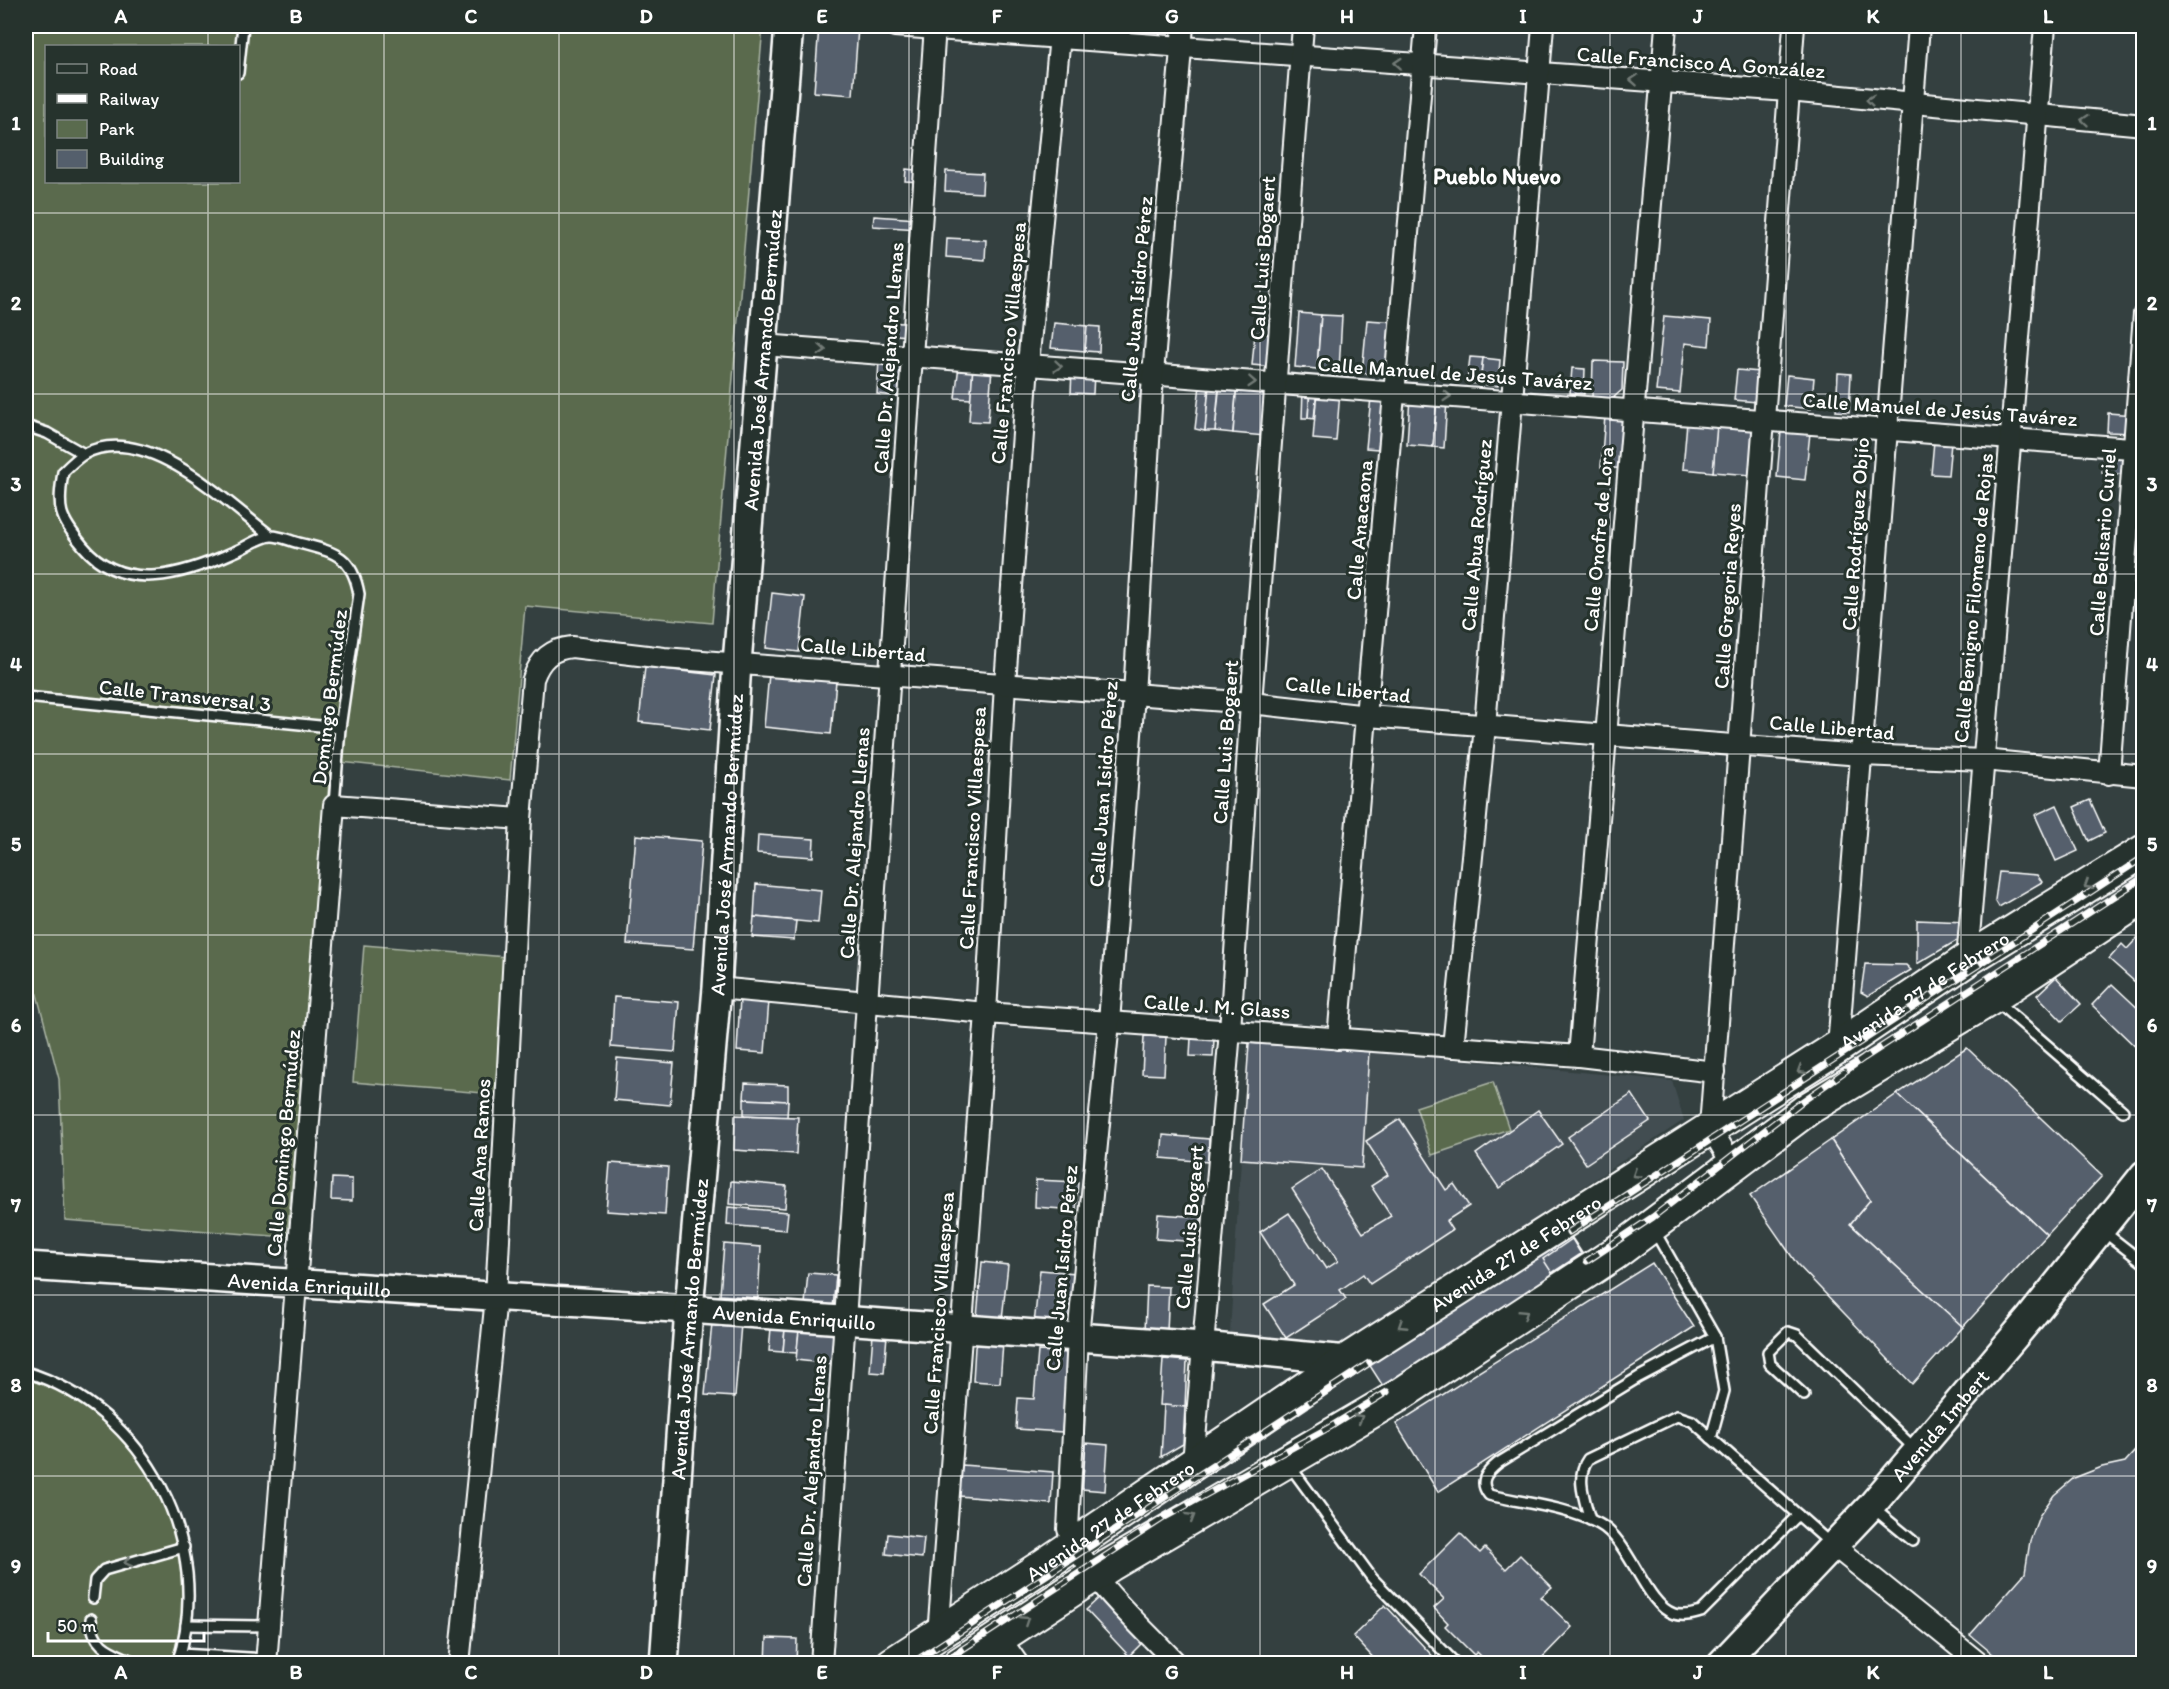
<svg xmlns="http://www.w3.org/2000/svg" width="2169" height="1689" font-family="Itim,sans-serif">
  <style>
    .built { fill: #424d51 }
    .green { fill: #5a6b4e; stroke: #acb5a6; stroke-width: 1.5; fill-rule: evenodd }
    .building { fill: #545f6c; stroke: #fff; stroke-width: 1.5 }
    .lines { fill: none; stroke-linecap: round; stroke-linejoin: round }
    .lane-casing { stroke: #fff; stroke-width: 14 }
    .street-casing { stroke: #fff; stroke-width: 24 }
    .secondary-casing { stroke: #fff; stroke-width: 32 }
    .primary-casing { stroke: #fff; stroke-width: 36 }
    .lane { stroke: #26332d; stroke-width: 9 }
    .street { stroke: #26332d; stroke-width: 20 }
    .secondary { stroke: #26332d; stroke-width: 27 }
    .primary { stroke: #26332d; stroke-width: 32 }
    .rail-casing { stroke: #fff; stroke-width: 7 }
    .rail { stroke: #26332d; stroke-width: 4.5; stroke-dasharray: 14; stroke-linecap: butt }
    .oneway { stroke: #727a76 }
    .grid { fill: none; stroke: #fff; stroke-width: 1.5; stroke-opacity: 0.55 }
    .labels { text-anchor: middle; dominant-baseline: central; stroke-width: 6; stroke-linejoin: round; paint-order: stroke }
    .street-label { font-size: 21px; fill: #fff; stroke: #26332d }
    .neighbourhood-label { font-size: 22px; font-weight: bold; fill: #fff; stroke: #26332d }
    .neatline { fill: none; stroke: #fff; stroke-width: 2 }
    .grid-label { font-size: 20px; text-anchor: middle; font-weight: bold; fill: #fff }
  </style>
  <rect width="100%" height="100%" fill="#344040"/>
  <filter id="ink" filterUnits="userSpaceOnUse"><feTurbulence type="fractalNoise" baseFrequency=".0167" numOctaves="2"/><feDisplacementMap in="SourceGraphic" scale="12" xChannelSelector="R" yChannelSelector="G"/><feConvolveMatrix kernelMatrix="1 2 1 2 8 2 1 2 1" color-interpolation-filters="sRGB"/></filter>
  <g filter="url(#ink)">
    <path class="built" d="M1369 1051 1672 1081 1684 1120 1345 1345 1230 1332 1241 1159 1362 1167Z"/>
    <g class="green">
      <path d="M26 26H763L712 623 525 606 510 780 331 761 287 1237 65 1220 59 1079 34 983 26 974ZM46 46H238V182H46Z"/>
      <path d="M364 945 506 957 495 1094 353 1082Z"/>
      <path d="M1493 1082 1509 1129 1432 1155 1416 1107Z"/>
      <path d="M26 1380 53 1386 118 1426 165 1486 189 1554 190 1626 178 1663 26 1664Z"/>
    </g>
    <g class="building">
      <path d="M819 26 858 28 853 95 814 92Z"/>
      <path d="M906 169 923 171 922 182 905 181Z"/>
      <path d="M946 171 983 173 982 193 945 191Z"/>
      <path d="M874 216 918 219V229L873 226Z"/>
      <path d="M947 238 986 240 985 260 946 257Z"/>
      <path d="M1299 313 1321 315 1317 369 1295 367Z"/>
      <path d="M1321 315 1342 316 1339 370 1317 369Z"/>
      <path d="M1664 316 1711 320 1709 346 1685 343 1680 393 1656 391Z"/>
      <path d="M1367 320 1397 322 1392 376 1362 373Z"/>
      <path d="M891 322 913 324 905 336 890 334Z"/>
      <path d="M1054 323 1087 326 1085 351 1051 348Z"/>
      <path d="M1087 326 1100 327 1099 352 1085 351Z"/>
      <path d="M1255 333 1276 335 1273 367 1252 365Z"/>
      <path d="M1470 357 1483 358 1480 384 1467 383Z"/>
      <path d="M1483 358 1500 360 1498 386 1480 384Z"/>
      <path d="M879 360 905 362 903 397 877 394Z"/>
      <path d="M1593 361 1623 362 1622 390 1613 398 1592 397Z"/>
      <path d="M959 365 973 366 971 399 955 398Z"/>
      <path d="M973 366 992 367 988 422 969 421Z"/>
      <path d="M1572 368 1585 369 1584 394 1570 393Z"/>
      <path d="M1005 370 1025 371 1024 390 1004 389Z"/>
      <path d="M1737 370 1760 372 1757 402 1734 400Z"/>
      <path d="M1072 371 1094 373 1093 394 1071 393Z"/>
      <path d="M1838 373 1851 374 1849 412 1836 411Z"/>
      <path d="M1787 375 1814 378 1811 409 1784 406Z"/>
      <path d="M1128 377 1151 379 1150 398 1126 396Z"/>
      <path d="M1220 382 1237 383 1233 433 1215 431Z"/>
      <path d="M1237 383 1269 392 1265 436 1233 433Z"/>
      <path d="M1200 385 1209 386 1205 431 1195 429Z"/>
      <path d="M1209 386 1219 387 1215 431H1205Z"/>
      <path d="M1303 389H1310L1308 418H1302Z"/>
      <path d="M1310 389 1317 390 1314 419 1308 418Z"/>
      <path d="M1317 390 1340 392 1336 441 1313 439Z"/>
      <path d="M1371 397 1383 398 1378 449 1366 448Z"/>
      <path d="M1410 397 1437 399 1433 447 1407 445Z"/>
      <path d="M1437 399 1447 400 1444 448 1433 447Z"/>
      <path d="M2108 413 2134 415 2133 433 2107 432Z"/>
      <path d="M1605 416 1626 418 1627 469 1601 467Z"/>
      <path d="M1717 419 1748 422 1755 431 1751 475 1713 472Z"/>
      <path d="M1687 422 1717 425 1713 472 1683 469Z"/>
      <path d="M1781 431 1810 433 1805 480 1777 477Z"/>
      <path d="M1934 441 1951 443 1948 475 1931 474Z"/>
      <path d="M2104 451 2132 453 2130 475 2102 473Z"/>
      <path d="M772 593 805 597 799 652 766 648Z"/>
      <path d="M645 667 716 675 710 730 639 722Z"/>
      <path d="M769 674 836 681 831 734 764 727Z"/>
      <path d="M2090 800 2105 833 2089 841 2074 807Z"/>
      <path d="M2057 805 2078 851 2056 861 2035 815Z"/>
      <path d="M636 835 702 841 693 949 627 944Z"/>
      <path d="M758 835 814 839 813 857 757 853Z"/>
      <path d="M1999 872 2037 875 2042 882 1999 907 1995 900Z"/>
      <path d="M756 884 821 890 818 923 754 917Z"/>
      <path d="M754 917 796 921 794 940 752 937Z"/>
      <path d="M1917 920 1966 922 1968 934 1917 964Z"/>
      <path d="M2144 931V990L2109 959 2122 944 2127 949Z"/>
      <path d="M1865 964 1906 965 1911 970 1868 996 1861 992Z"/>
      <path d="M2056 977 2081 1004 2062 1021 2037 995Z"/>
      <path d="M2112 984 2144 1014V1055L2092 1005Z"/>
      <path d="M614 997 679 1002 675 1052 611 1047Z"/>
      <path d="M740 998 769 1000 765 1053 737 1051Z"/>
      <path d="M1144 1036 1166 1037 1164 1075 1142 1074Z"/>
      <path d="M1191 1038 1214 1039 1213 1057 1190 1056Z"/>
      <path d="M1249 1043 1369 1051 1362 1168 1241 1159Z"/>
      <path d="M1967 1048 2102 1176 2047 1235 1897 1094Z"/>
      <path d="M617 1058 674 1063 670 1105 614 1100Z"/>
      <path d="M745 1083 788 1085V1101L744 1099Z"/>
      <path d="M1632 1094 1650 1121 1586 1164 1568 1137Z"/>
      <path d="M1897 1094 2047 1235 1963 1327 1850 1224 1870 1200 1831 1140Z"/>
      <path d="M744 1099 788 1101 787 1117 744 1115Z"/>
      <path d="M1538 1110 1562 1144 1499 1188 1476 1154Z"/>
      <path d="M735 1115 798 1117 796 1154 734 1150Z"/>
      <path d="M1400 1119 1446 1190 1454 1184 1469 1206 1446 1221 1452 1230 1370 1284 1363 1274 1340 1290 1346 1299 1286 1338 1264 1304 1294 1285 1260 1232 1289 1213 1326 1269 1338 1261 1292 1189 1322 1169 1363 1233 1391 1216 1371 1186 1388 1175 1366 1141Z"/>
      <path d="M1163 1135 1209 1139 1208 1162 1161 1158Z"/>
      <path d="M1831 1140 1870 1200 1850 1224 1963 1327 1912 1384 1797 1264 1750 1196Z"/>
      <path d="M610 1163 668 1167 665 1215 606 1211Z"/>
      <path d="M332 1178 352 1179V1201L331 1200Z"/>
      <path d="M1036 1180 1078 1182 1076 1210 1035 1207Z"/>
      <path d="M731 1181 787 1186 785 1208 729 1204Z"/>
      <path d="M728 1207 788 1212 786 1230 727 1225Z"/>
      <path d="M1158 1214 1201 1217 1200 1242 1156 1239Z"/>
      <path d="M1564 1226 1590 1265 1390 1397 1365 1358Z"/>
      <path d="M1572 1239 1581 1254 1552 1273 1543 1259Z"/>
      <path d="M724 1244 761 1247 758 1298 720 1295Z"/>
      <path d="M982 1262 1008 1265 1002 1319 977 1317Z"/>
      <path d="M1652 1263 1694 1327 1438 1492 1396 1424Z"/>
      <path d="M1040 1270 1076 1273 1071 1320 1064 1327 1034 1324Z"/>
      <path d="M808 1273 836 1275 833 1308 805 1304Z"/>
      <path d="M1147 1286 1169 1287 1167 1332 1145 1331Z"/>
      <path d="M712 1323 741 1324 735 1397 705 1395Z"/>
      <path d="M771 1328 785 1329 783 1352 769 1351Z"/>
      <path d="M785 1329 799 1330 797 1353 783 1352Z"/>
      <path d="M799 1330 834 1334 831 1364 796 1360Z"/>
      <path d="M873 1334 887 1335 884 1373 870 1372Z"/>
      <path d="M980 1342 1003 1343 1000 1383 973 1381 975 1347Z"/>
      <path d="M1038 1351 1068 1353 1062 1432 1016 1429 1018 1398 1034 1399Z"/>
      <path d="M1163 1359 1187 1361 1185 1407 1160 1405Z"/>
      <path d="M1164 1405 1185 1407 1183 1444 1161 1457Z"/>
      <path d="M2144 1441V1664H2005L1970 1635 2025 1573 2030 1541 2039 1516 2054 1495 2074 1478 2102 1467 2125 1462Z"/>
      <path d="M1086 1443 1108 1445 1105 1491 1082 1489Z"/>
      <path d="M962 1465 1053 1472 1051 1504 959 1496Z"/>
      <path d="M1460 1533 1480 1553 1485 1548 1506 1569 1520 1555 1552 1587 1541 1597 1572 1627 1536 1664H1489L1477 1652 1474 1655 1445 1626 1448 1623 1434 1608 1444 1599 1419 1574Z"/>
      <path d="M888 1534 924 1538 922 1558 886 1554Z"/>
      <path d="M1101 1596 1144 1641 1129 1656 1086 1610Z"/>
      <path d="M1385 1605 1440 1664H1379L1353 1636Z"/>
      <path d="M767 1638 797 1639 796 1664H766Z"/>
    </g>
    <g class="lines">
      <defs>
        <g id="lane">
          <path d="M238 73 243 26"/>
          <path d="M26 426 47 433 84 454"/>
          <path d="M271 536C226 502 146 421 84 454 77 458 69 466 63 472 57 510 59 517 83 546 124 595 185 574 234 552 245 548 261 536 272 536 280 536 291 541 299 543 333 552 352 554 359 594L340 728 334 805"/>
          <path d="M26 697 340 728"/>
          <path d="M1996 1001 2123 1111"/>
          <path d="M1654 1230 1715 1337"/>
          <path d="M2103 1231 2144 1263"/>
          <path d="M26 1372C145 1408 217 1545 177 1664"/>
          <path d="M1804 1395 1770 1364 1768 1352 1788 1332 1797 1335 1916 1450"/>
          <path d="M1711 1438 1724 1391 1715 1337 1639 1377 1498 1463C1487 1472 1478 1481 1489 1495 1524 1503 1567 1507 1599 1524 1630 1540 1645 1605 1674 1614 1684 1617 1693 1614 1701 1612L1798 1515"/>
          <path d="M1290 1466 1372 1578 1456 1664"/>
          <path d="M1873 1508 1913 1541"/>
          <path d="M1590 1520C1585 1500 1575 1477 1588 1459L1677 1416 1692 1421 1832 1545"/>
          <path d="M93 1598 95 1580 104 1570 184 1547"/>
          <path d="M91 1619C93 1650 114 1652 139 1664"/>
          <path d="M186 1625 271 1626"/>
          <path d="M180 1654 266 1659"/>
        </g>
        <g id="street">
          <path d="M895 26 1789 91 2144 125"/>
          <path d="M763 345 2144 449"/>
          <path d="M2109 774 2144 314"/>
          <path d="M1967 960 2045 26"/>
          <path d="M717 988 986 1013 1579 1056 1715 1072"/>
          <path d="M1338 1039 1426 26"/>
          <path d="M1453 1047 1485 726 1543 26"/>
          <path d="M1838 1047 1919 26"/>
          <path d="M1579 1056 1666 26"/>
          <path d="M1732 1164 1710 1127 1794 26"/>
          <path d="M1193 1463 1230 1031 1251 703 1303 26"/>
          <path d="M1834 1546 1980 1664"/>
          <path d="M938 1635 986 1013 1005 684 1028 364 1061 26"/>
          <path d="M999 1637 1018 1664"/>
          <path d="M266 1664 334 805 521 819"/>
          <path d="M459 1664 496 1297 521 819 533 679C540 659 551 649 572 647L664 658 1251 703 1368 716 1606 735 1861 755 1984 760 2144 776"/>
          <path d="M821 1664 935 26"/>
          <path d="M1177 1664C1139 1623 1089 1582 1068 1529L1078 1337 1109 1022 1134 695 1153 374 1183 26"/>
        </g>
        <g id="secondary">
          <path id="s1" d="M26 1266 689 1309 1202 1346 1347 1360"/>
          <path id="s2" d="M664 1664 689 1309 717 988 737 663 789 26"/>
          <path id="s3" d="M1721 1664 1871 1506 2030 1318 2144 1175"/>
        </g>
        <g id="primary">
          <path id="s4" d="M892 1664 1044 1565 1347 1360 1838 1047 1967 960 2144 851"/>
          <path d="M959 1664 1110 1565 1398 1396 1614 1254 1809 1108 1992 998 2144 897"/>
        </g>
      </defs>
      <use href="#lane" class="lane-casing"/>
      <use href="#street" class="street-casing"/>
      <use href="#secondary" class="secondary-casing"/>
      <use href="#primary" class="primary-casing"/>
      <use href="#lane" class="lane"/>
      <use href="#street" class="street"/>
      <use href="#secondary" class="secondary"/>
      <use href="#primary" class="primary"/>
      <defs>
        <g id="rail">
          <path d="M1569 1232 2144 857"/>
          <path d="M1587 1261 1653 1217 1800 1103 1864 1058 2144 877"/>
          <path d="M911 1664 1369 1363"/>
          <path d="M940 1664 1165 1517 1330 1427 1387 1392"/>
        </g>
      </defs>
      <use href="#rail" class="rail-casing"/>
      <use href="#rail" class="rail"/>
    </g>
    <defs><path id="oneway-chevron" d="M-2-3.5L2.5 0L-2 3.5" fill="none" stroke-width="1.6" stroke-linecap="round" stroke-linejoin="round" transform="scale(1.5)"/></defs>
    <g class="oneway">
      <use href="#oneway-chevron" transform="translate(1398 63) rotate(-176)"/>
      <use href="#oneway-chevron" transform="translate(1634 80) rotate(-176)"/>
      <use href="#oneway-chevron" transform="translate(1870 100) rotate(-174)"/>
      <use href="#oneway-chevron" transform="translate(2085 120) rotate(-175)"/>
      <use href="#oneway-chevron" transform="translate(822 350) rotate(4)"/>
      <use href="#oneway-chevron" transform="translate(1058 366) rotate(5)"/>
      <use href="#oneway-chevron" transform="translate(1252 382) rotate(4)"/>
      <use href="#oneway-chevron" transform="translate(1447 396) rotate(4)"/>
      <use href="#oneway-chevron" transform="translate(2088 885) rotate(148)"/>
      <use href="#oneway-chevron" transform="translate(1801 1070) rotate(148)"/>
      <use href="#oneway-chevron" transform="translate(1636 1174) rotate(147)"/>
      <use href="#oneway-chevron" transform="translate(1524 1314) rotate(-33)"/>
      <use href="#oneway-chevron" transform="translate(1402 1325) rotate(147)"/>
      <use href="#oneway-chevron" transform="translate(1359 1418) rotate(-30)"/>
      <use href="#oneway-chevron" transform="translate(1191 1517) rotate(-31)"/>
      <use href="#oneway-chevron" transform="translate(128 1562) rotate(165)"/>
      <use href="#oneway-chevron" transform="translate(1025 1620) rotate(-33)"/>
    </g>
  </g>
  <path class="grid" d="M208 26V46M384 26V1664M559 26V1664M734 26V1664M909 26V1664M1084 26V1664M1260 26V1664M1435 26V1664M1610 26V1664M1786 26V1664M1961 26V1664M208 182V1664M26 213H2144M26 394H2144M26 574H2144M26 754H2144M26 935H2144M26 1115H2144M26 1295H2144M26 1476H2144"/>
  <g class="labels">
    <g class="street-label">
      <text transform="translate(1701 62) rotate(4)">Calle Francisco A. González</text>
      <text transform="translate(1262 258) rotate(-86)">Calle Luis Bogaert</text>
      <text transform="translate(1136 299) rotate(-85)">Calle Juan Isidro Pérez</text>
      <text transform="translate(1008 343) rotate(-85)">Calle Francisco Villaespesa</text>
      <text transform="translate(888 358) rotate(-86)">Calle Dr. Alejandro Llenas</text>
      <text stroke="none"><textPath href="#s2" startOffset="1308">Avenida José Armando Bermúdez</textPath></text>
      <text transform="translate(1455 373) rotate(4)">Calle Manuel de Jesús Tavárez</text>
      <text transform="translate(1940 409) rotate(4)">Calle Manuel de Jesús Tavárez</text>
      <text transform="translate(1359 530) rotate(-85)">Calle Anacaona</text>
      <text transform="translate(1855 534) rotate(-86)">Calle Rodríguez Objío</text>
      <text transform="translate(1476 535) rotate(-85)">Calle Abua Rodríguez</text>
      <text transform="translate(1598 539) rotate(-85)">Calle Onofre de Lora</text>
      <text transform="translate(2102 542) rotate(-86)">Calle Belisario Curiel</text>
      <text transform="translate(1727 596) rotate(-86)">Calle Gregoria Reyes</text>
      <text transform="translate(1973 598) rotate(-85)">Calle Benigno Filomeno de Rojas</text>
      <text transform="translate(863 649) rotate(5)">Calle Libertad</text>
      <text transform="translate(1348 689) rotate(6)">Calle Libertad</text>
      <text transform="translate(185 695) rotate(6)">Calle Transversal 3</text>
      <text transform="translate(329 697) rotate(-83)">Domingo Bermúdez</text>
      <text transform="translate(1832 727) rotate(5)">Calle Libertad</text>
      <text transform="translate(1225 742) rotate(-86)">Calle Luis Bogaert</text>
      <text transform="translate(1103 784) rotate(-86)">Calle Juan Isidro Pérez</text>
      <text transform="translate(972 828) rotate(-87)">Calle Francisco Villaespesa</text>
      <text transform="translate(854 843) rotate(-86)">Calle Dr. Alejandro Llenas</text>
      <text stroke="none"><textPath href="#s2" startOffset="822">Avenida José Armando Bermúdez</textPath></text>
      <text stroke="none"><textPath href="#s4" startOffset="1233">Avenida 27 de Febrero</textPath></text>
      <text transform="translate(1217 1006) rotate(4)">Calle J. M. Glass</text>
      <text transform="translate(283 1143) rotate(-85)">Calle Domingo Bermúdez</text>
      <text transform="translate(479 1155) rotate(-87)">Calle Ana Ramos</text>
      <text transform="translate(1189 1227) rotate(-85)">Calle Luis Bogaert</text>
      <text stroke="none"><textPath href="#s4" startOffset="747">Avenida 27 de Febrero</textPath></text>
      <text transform="translate(1061 1268) rotate(-85)">Calle Juan Isidro Pérez</text>
      <text stroke="none"><textPath href="#s1" startOffset="284">Avenida Enriquillo</textPath></text>
      <text transform="translate(938 1313) rotate(-86)">Calle Francisco Villaespesa</text>
      <text stroke="none"><textPath href="#s1" startOffset="770">Avenida Enriquillo</textPath></text>
      <text stroke="none"><textPath href="#s2" startOffset="336">Avenida José Armando Bermúdez</textPath></text>
      <text stroke="none"><textPath href="#s3" startOffset="324">Avenida Imbert</textPath></text>
      <text transform="translate(811 1471) rotate(-86)">Calle Dr. Alejandro Llenas</text>
      <text stroke="none"><textPath href="#s4" startOffset="261">Avenida 27 de Febrero</textPath></text>
    </g>
    <g class="neighbourhood-label">
      <text x="1497" y="176">Pueblo Nuevo</text>
    </g>
  </g>
  <rect width="2169" height="1689" fill="none" stroke="#26332d" stroke-width="66"/>
  <rect x="45" y="45" width="195" height="138" fill="#26332d" stroke="#7d8581" stroke-width="1.5"/>
  <rect x="57" y="64" width="30" height="9" fill="#26332d" stroke="#7d8581" stroke-width="1.5"/>
  <text x="99" y="75" font-size="18" fill="#ffffff">Road</text>
  <rect x="57" y="94" width="30" height="9" fill="#ffffff" stroke="#7d8581" stroke-width="1.5"/>
  <text x="99" y="105" font-size="18" fill="#ffffff">Railway</text>
  <rect x="57" y="120" width="30" height="18" fill="#5a6b4e" stroke="#7d8581" stroke-width="1.5"/>
  <text x="99" y="135" font-size="18" fill="#ffffff">Park</text>
  <rect x="57" y="150" width="30" height="18" fill="#545f6c" stroke="#7d8581" stroke-width="1.5"/>
  <text x="99" y="165" font-size="18" fill="#ffffff">Building</text>
  <path d="M48 1632v9h156v-9" fill="none" stroke="#ffffff" stroke-width="3"/>
  <text x="57" y="1632" font-size="18" fill="#ffffff" stroke="#26332d" stroke-width="4.5" paint-order="stroke">50 m</text>
  <rect x="33" y="33" width="2103" height="1623" class="neatline"/>
  <g class="grid-label">
    <text x="121" y="23">A</text>
    <text x="296" y="23">B</text>
    <text x="471" y="23">C</text>
    <text x="646" y="23">D</text>
    <text x="822" y="23">E</text>
    <text x="997" y="23">F</text>
    <text x="1172" y="23">G</text>
    <text x="1347" y="23">H</text>
    <text x="1523" y="23">I</text>
    <text x="1698" y="23">J</text>
    <text x="1873" y="23">K</text>
    <text x="2048" y="23">L</text>
    <text x="16" y="130">1</text>
    <text x="2152" y="130">1</text>
    <text x="16" y="310">2</text>
    <text x="2152" y="310">2</text>
    <text x="16" y="491">3</text>
    <text x="2152" y="491">3</text>
    <text x="16" y="671">4</text>
    <text x="2152" y="671">4</text>
    <text x="16" y="851">5</text>
    <text x="2152" y="851">5</text>
    <text x="16" y="1032">6</text>
    <text x="2152" y="1032">6</text>
    <text x="16" y="1212">7</text>
    <text x="2152" y="1212">7</text>
    <text x="16" y="1392">8</text>
    <text x="2152" y="1392">8</text>
    <text x="16" y="1573">9</text>
    <text x="2152" y="1573">9</text>
    <text x="121" y="1679">A</text>
    <text x="296" y="1679">B</text>
    <text x="471" y="1679">C</text>
    <text x="646" y="1679">D</text>
    <text x="822" y="1679">E</text>
    <text x="997" y="1679">F</text>
    <text x="1172" y="1679">G</text>
    <text x="1347" y="1679">H</text>
    <text x="1523" y="1679">I</text>
    <text x="1698" y="1679">J</text>
    <text x="1873" y="1679">K</text>
    <text x="2048" y="1679">L</text>
  </g>
</svg>
